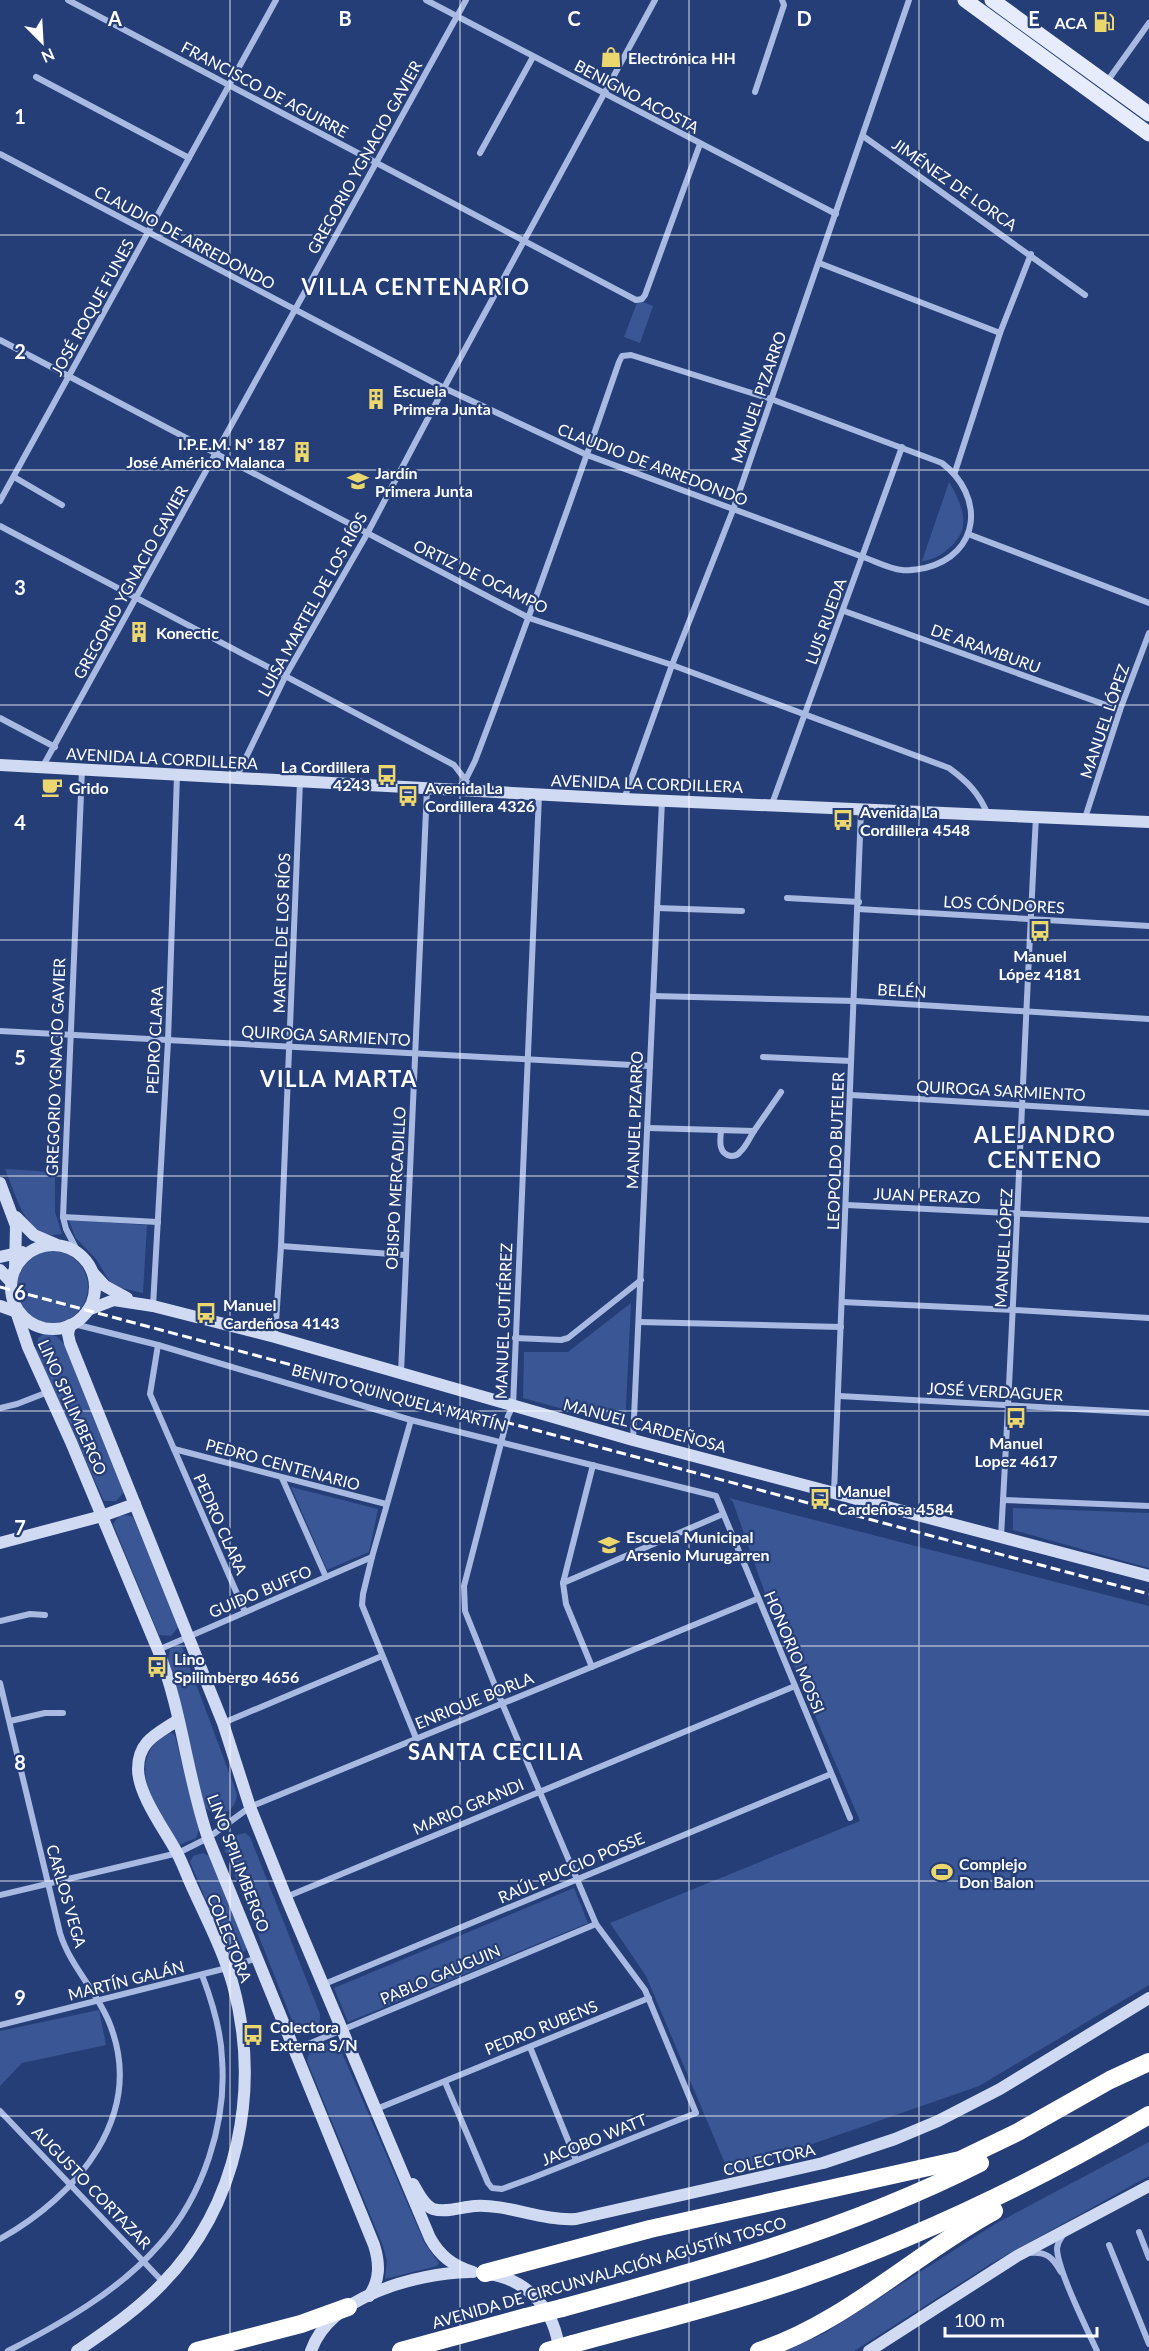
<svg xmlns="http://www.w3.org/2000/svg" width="1149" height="2351" font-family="Lato,sans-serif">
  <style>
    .green { fill: #3a5694 }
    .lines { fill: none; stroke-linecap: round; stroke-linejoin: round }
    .street { stroke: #a8bae2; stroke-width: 6 }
    .secondary { stroke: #d0daf3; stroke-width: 12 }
    .primary { stroke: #e6ecfc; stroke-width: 15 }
    .highway { stroke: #fff; stroke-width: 18 }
    .rail { stroke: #fff; stroke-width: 3; stroke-dasharray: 10 4.5; stroke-linecap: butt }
    .highway-bridge { stroke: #fff; stroke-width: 18 }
    .grid { fill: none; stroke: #fff; stroke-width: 1.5; stroke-opacity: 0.55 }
    .labels { text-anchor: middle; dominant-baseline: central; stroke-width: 4.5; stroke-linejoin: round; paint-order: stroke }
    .poi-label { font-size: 16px; font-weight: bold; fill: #fff; stroke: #263e77; text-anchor: start }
    .street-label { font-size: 16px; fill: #fff; stroke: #263e77 }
    .district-label { font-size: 22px; font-weight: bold; letter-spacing: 1.5px; fill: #fff; stroke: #263e77 }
    .grid-label { font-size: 20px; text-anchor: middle; font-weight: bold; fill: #fff; stroke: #263e77; stroke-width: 4.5; stroke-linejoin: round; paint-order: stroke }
  </style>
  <rect width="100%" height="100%" fill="#263e77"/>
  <g class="green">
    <path d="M638 300 653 306 640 343 624 337Z"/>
    <path d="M949 482C963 506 973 529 948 549 940 556 932 560 922 561Z"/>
    <path d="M5 1169 55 1172V1212L62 1234C26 1243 16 1194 5 1169Z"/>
    <path d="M69 1220 147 1225 143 1293 122 1288 110 1282 96 1259 75 1237Z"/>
    <circle cx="52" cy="1287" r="36"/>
    <path d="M631 1303 625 1426 523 1398 524 1352H568Z"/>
    <path d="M45 1333 56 1336 65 1345 124 1492 116 1501H104L36 1351 38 1338Z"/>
    <path d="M291 1487 378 1509 369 1552 327 1570Z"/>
    <path d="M729 1498 1149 1606V1985L979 2086 729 2173 646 1976 610 1923 860 1821 774 1619 733 1502Z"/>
    <path d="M1013 1508 1149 1513V1568L1013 1530Z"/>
    <path d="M127 1515 133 1517 179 1626 171 1636 159 1635 113 1524 119 1516Z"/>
    <path d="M179 1645 183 1649 237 1794C236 1816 210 1821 201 1801L168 1660 170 1649Z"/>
    <path d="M172 1733 175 1736 199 1830 196 1838 179 1845C161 1819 128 1770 156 1743 161 1738 164 1734 172 1733Z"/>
    <path d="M245 1833 250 1837 320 2014C320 2025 317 2030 306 2033L295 2028 224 1848 226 1841 234 1836Z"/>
    <path d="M203 1853 209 1856 247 1948 240 1957 229 1955 190 1862 193 1856Z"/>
    <path d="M574 1888 588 1923 348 2022 334 1988Z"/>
    <path d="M99 2010 106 2045 22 2063 0 2086V2031Z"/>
    <path d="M329 2043 339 2047 342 2053 425 2244 439 2263 437 2266 385 2279 387 2261 383 2246 307 2061C309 2050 318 2043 329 2043Z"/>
    <path d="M1149 2142V2176L992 2263 854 2351H786L825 2333 995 2224Z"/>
  </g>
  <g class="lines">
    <g class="street">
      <path d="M68 0 636 300 642 299 645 295 700 144"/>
      <path d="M426 0 836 214"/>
      <path d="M36 77 189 158"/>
      <path d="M1106 83 1149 23"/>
      <path d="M755 92 784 5 782 0"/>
      <path d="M863 136 1085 295"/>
      <path d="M480 153 533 57"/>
      <path d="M0 154 444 388 587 455 863 557C875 561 889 569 902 570 909 571 918 569 925 568 981 554 985 496 942 463L771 399 631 355 622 356 619 362C573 496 525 629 475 761L466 779 457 790"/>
      <path d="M819 263 1000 333"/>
      <path d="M0 340 529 618 672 665 949 768C968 782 979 793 988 815"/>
      <path d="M955 472 1000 333 1031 254"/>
      <path d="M14 477 62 505"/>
      <path d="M0 501 276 0"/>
      <path d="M0 526 454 765 474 791"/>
      <path d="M968 534 1149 603"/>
      <path d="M844 611 1120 710"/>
      <path d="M0 718 55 747"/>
      <path d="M43 766 466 0"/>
      <path d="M236 778 286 675 367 534 444 388 655 0"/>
      <path d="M624 799 672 665 733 510 909 0"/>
      <path d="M772 804 902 447"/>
      <path d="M1085 818 1120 710 1149 633"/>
      <path d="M787 898 859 902"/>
      <path d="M657 908 742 911"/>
      <path d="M858 909 1149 926"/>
      <path d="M653 996 855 1001 1149 1019"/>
      <path d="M0 1031 650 1066"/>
      <path d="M763 1057 851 1061"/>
      <path d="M851 1095 1149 1113"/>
      <path d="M648 1128 754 1131 781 1092"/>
      <path d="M721 1131C720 1140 718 1154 731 1156 735 1156 738 1155 740 1152 746 1147 750 1137 754 1131"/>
      <path d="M847 1205 1149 1220"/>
      <path d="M63 1217 158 1222"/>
      <path d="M281 1246 405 1255"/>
      <path d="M79 1254 66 1229 63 1217 82 770"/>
      <path d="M842 1302 1014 1310 1149 1318"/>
      <path d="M153 1306 168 1041 177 775"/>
      <path d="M639 1322 841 1327"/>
      <path d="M74 1324 158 1345 411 1420 716 1496 850 1818"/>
      <path d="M275 1337 281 1246 300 782"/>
      <path d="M515 1338 561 1340 568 1338 641 1280"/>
      <path d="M158 1345 150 1394 245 1612"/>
      <path d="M401 1373 427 788"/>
      <path d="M839 1396 1149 1413"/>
      <path d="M0 1408 17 1404 48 1392"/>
      <path d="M411 1420 372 1557 363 1594 362 1605 416 1738"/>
      <path d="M633 1440 662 800"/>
      <path d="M174 1449 386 1504"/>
      <path d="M282 1478 326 1577"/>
      <path d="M834 1493 861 810"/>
      <path d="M1003 1500 1149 1506"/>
      <path d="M1001 1536C1015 1296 1023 1057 1036 817"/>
      <path d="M563 1583 723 1514"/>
      <path d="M0 1621 30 1614 45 1615"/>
      <path d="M158 1650 372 1557"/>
      <path d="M592 1667 566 1604 563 1583 593 1465"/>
      <path d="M0 1683 60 1933C70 1966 96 1990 109 2022 147 2115 77 2196 0 2239"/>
      <path d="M10 1721 45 1713H63"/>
      <path d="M223 1723 382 1656"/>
      <path d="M0 1895 178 1853 208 1838 250 1807 757 1599"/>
      <path d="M286 1897 795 1686"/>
      <path d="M322 1985 831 1774"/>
      <path d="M0 2025 227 1968 257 1958"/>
      <path d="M530 2047 576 2160"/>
      <path d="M294 2050 596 1924"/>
      <path d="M445 2082 488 2183 492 2188 502 2189 532 2178 696 2113 645 1990 596 1924 502 1703 465 1611 464 1586 508 1416 513 1406 539 795"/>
      <path d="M374 2110 649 1998"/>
      <path d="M0 2111 163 2282"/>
      <path d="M1139 2232 1149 2258"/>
      <path d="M1063 2235C1060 2239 1058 2242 1057 2248 1057 2269 1087 2329 1097 2351"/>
      <path d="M1109 2245 1149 2344"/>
      <path d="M1029 2253C1047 2251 1053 2258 1061 2272"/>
      <path d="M8 2351C62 2323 119 2291 160 2244 203 2196 227 2123 222 2059 221 2030 212 2001 202 1975"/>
    </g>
    <g class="secondary">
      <path d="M0 765 624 799 1149 822"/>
      <path d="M0 1183 16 1226 15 1269"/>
      <path d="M16 1217 34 1235 55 1244"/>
      <circle cx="53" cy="1287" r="42"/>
      <path d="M0 1257 22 1252"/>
      <path d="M0 1270 11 1282"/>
      <path d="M93 1273 105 1286 127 1298"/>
      <path d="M14 1305 28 1347 71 1442 158 1650C182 1711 187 1777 208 1838L374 2245C380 2264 380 2280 369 2296"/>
      <path d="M0 1306 20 1313"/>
      <path d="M88 1310 114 1300 153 1306 275 1337 633 1440 1149 1576"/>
      <path d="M70 1325 68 1334 70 1343 223 1723 250 1807 286 1897 430 2238C440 2256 453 2266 473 2272"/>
      <path d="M0 1543 102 1516 135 1504"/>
      <path d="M413 2184C418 2192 423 2205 433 2209 446 2213 461 2207 475 2206 508 2204 541 2221 576 2219L823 2163 895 2139 938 2121 1000 2089 1149 1998"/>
      <path d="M489 2274C529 2280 556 2312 559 2351"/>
      <path d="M77 2351C106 2331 137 2310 162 2284 239 2205 261 2089 233 1985 223 1949 204 1914 189 1880 185 1870 181 1860 176 1851 164 1829 138 1794 138 1769 138 1741 157 1734 178 1720"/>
      <path d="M311 2351C330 2296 417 2273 469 2272"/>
      <path d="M869 2351 1017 2256 1149 2186"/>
    </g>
    <g class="primary">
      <path d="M965 0 1149 134"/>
      <path d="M992 0 1149 114"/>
    </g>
    <g class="highway">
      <path d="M485 2273 650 2229 960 2160 1018 2132 1110 2080 1149 2062"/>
      <path d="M562 2308C705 2269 848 2230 980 2163"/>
      <path d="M573 2344C645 2324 720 2306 791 2282 916 2239 1035 2182 1149 2115"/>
      <path d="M197 2351 301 2324 348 2307"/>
      <path d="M401 2351 526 2317"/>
      <path d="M759 2351C845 2323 915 2254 994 2211"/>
    </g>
    <path class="rail" d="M0 1287 1149 1594"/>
    <g class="highway-bridge">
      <path d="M526 2317 562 2308"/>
      <path d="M548 2351 573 2344"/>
    </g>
  </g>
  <path class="grid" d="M230 0V2351M460 0V2351M689 0V2351M919 0V2351M0 235H1149M0 470H1149M0 705H1149M0 940H1149M0 1176H1149M0 1411H1149M0 1646H1149M0 1881H1149M0 2116H1149"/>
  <defs>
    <symbol id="fuel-bare" viewBox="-9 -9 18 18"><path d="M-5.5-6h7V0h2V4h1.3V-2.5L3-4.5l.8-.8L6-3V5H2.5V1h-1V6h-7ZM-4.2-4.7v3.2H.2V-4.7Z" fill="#ebd76d" stroke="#263e77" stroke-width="2.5" paint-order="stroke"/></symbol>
    <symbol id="shop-bare" viewBox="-9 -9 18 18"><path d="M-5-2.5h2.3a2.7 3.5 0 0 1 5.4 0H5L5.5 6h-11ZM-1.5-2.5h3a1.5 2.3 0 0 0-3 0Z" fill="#ebd76d" stroke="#263e77" stroke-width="2.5" paint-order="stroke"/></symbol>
    <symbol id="building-bare" viewBox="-9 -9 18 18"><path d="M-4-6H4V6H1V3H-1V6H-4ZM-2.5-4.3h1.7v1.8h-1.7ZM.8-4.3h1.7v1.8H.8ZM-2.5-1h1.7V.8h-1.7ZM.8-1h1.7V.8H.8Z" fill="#ebd76d" stroke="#263e77" stroke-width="2.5" paint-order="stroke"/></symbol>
    <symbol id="school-bare" viewBox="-9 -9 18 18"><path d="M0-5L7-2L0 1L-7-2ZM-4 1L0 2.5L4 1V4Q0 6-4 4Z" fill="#ebd76d" stroke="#263e77" stroke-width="2.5" paint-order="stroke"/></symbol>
    <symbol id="bus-bare" viewBox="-9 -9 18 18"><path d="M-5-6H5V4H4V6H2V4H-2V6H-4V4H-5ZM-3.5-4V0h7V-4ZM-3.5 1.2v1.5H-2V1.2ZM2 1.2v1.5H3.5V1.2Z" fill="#ebd76d" stroke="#263e77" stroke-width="2.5" paint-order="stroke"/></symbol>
    <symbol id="cafe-bare" viewBox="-9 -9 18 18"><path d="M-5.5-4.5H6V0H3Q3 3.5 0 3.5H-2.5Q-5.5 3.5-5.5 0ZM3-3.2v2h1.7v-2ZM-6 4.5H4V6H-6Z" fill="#ebd76d" stroke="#263e77" stroke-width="2.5" paint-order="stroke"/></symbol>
    <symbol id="stadium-bare" viewBox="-9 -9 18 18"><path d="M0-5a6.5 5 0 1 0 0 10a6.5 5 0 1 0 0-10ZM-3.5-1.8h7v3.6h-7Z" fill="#ebd76d" stroke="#263e77" stroke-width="2.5" paint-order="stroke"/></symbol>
  </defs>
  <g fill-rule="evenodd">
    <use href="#fuel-bare" x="1089" y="7" width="30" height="30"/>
    <use href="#shop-bare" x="596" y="42" width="30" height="30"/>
    <use href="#building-bare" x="361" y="384" width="30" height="30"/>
    <use href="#building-bare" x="287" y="437" width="30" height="30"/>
    <use href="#school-bare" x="343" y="466" width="30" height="30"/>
    <use href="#building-bare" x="124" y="617" width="30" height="30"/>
    <use href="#bus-bare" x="372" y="760" width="30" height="30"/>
    <use href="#cafe-bare" x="37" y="772" width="30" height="30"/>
    <use href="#bus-bare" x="393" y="781" width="30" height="30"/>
    <use href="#bus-bare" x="828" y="805" width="30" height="30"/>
    <use href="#bus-bare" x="1025" y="916" width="30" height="30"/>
    <use href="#bus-bare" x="191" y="1298" width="30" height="30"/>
    <use href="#bus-bare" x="1001" y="1403" width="30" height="30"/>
    <use href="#bus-bare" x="805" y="1484" width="30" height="30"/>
    <use href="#school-bare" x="594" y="1530" width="30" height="30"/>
    <use href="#bus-bare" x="142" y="1652" width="30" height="30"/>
    <use href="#stadium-bare" x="927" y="1857" width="30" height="30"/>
    <use href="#bus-bare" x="238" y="2020" width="30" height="30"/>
  </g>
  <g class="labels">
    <g class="poi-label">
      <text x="1087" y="22" text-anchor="end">ACA</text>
      <text x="628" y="57">Electrónica HH</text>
      <text x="393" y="390">Escuela<tspan x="393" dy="18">Primera Junta</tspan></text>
      <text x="285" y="443" text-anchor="end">I.P.E.M. Nº 187<tspan x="285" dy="18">José Américo Malanca</tspan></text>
      <text x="375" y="472">Jardín<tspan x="375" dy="18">Primera Junta</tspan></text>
      <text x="156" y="632">Konectic</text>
      <text x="370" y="766" text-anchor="end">La Cordillera<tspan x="370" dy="18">4243</tspan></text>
      <text x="69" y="787">Grido</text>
      <text x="425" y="787">Avenida La<tspan x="425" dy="18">Cordillera 4326</tspan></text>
      <text x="860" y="811">Avenida La<tspan x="860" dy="18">Cordillera 4548</tspan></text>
      <text x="1040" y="955" text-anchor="middle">Manuel<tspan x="1040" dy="18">López 4181</tspan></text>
      <text x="223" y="1304">Manuel<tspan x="223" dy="18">Cardeñosa 4143</tspan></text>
      <text x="1016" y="1442" text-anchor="middle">Manuel<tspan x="1016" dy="18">Lopez 4617</tspan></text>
      <text x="837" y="1490">Manuel<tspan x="837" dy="18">Cardeñosa 4584</tspan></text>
      <text x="626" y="1536">Escuela Municipal<tspan x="626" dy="18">Arsenio Murugarren</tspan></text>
      <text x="174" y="1658">Lino<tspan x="174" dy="18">Spilimbergo 4656</tspan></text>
      <text x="959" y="1863">Complejo<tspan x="959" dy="18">Don Balon</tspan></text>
      <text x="270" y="2026">Colectora<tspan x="270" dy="18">Externa S/N</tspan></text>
    </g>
    <g class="street-label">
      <text transform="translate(265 89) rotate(28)">FRANCISCO DE AGUIRRE</text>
      <text transform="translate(637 96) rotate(28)">BENIGNO ACOSTA</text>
      <text transform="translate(364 157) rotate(-61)">GREGORIO YGNACIO GAVIER</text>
      <text transform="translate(955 184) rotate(35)">JIMÉNEZ DE LORCA</text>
      <text transform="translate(185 237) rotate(28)">CLAUDIO DE ARREDONDO</text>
      <text transform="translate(92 307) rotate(-61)">JOSÉ ROQUE FUNES</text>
      <text transform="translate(758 397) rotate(-71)">MANUEL PIZARRO</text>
      <text transform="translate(653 464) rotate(21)">CLAUDIO DE ARREDONDO</text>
      <text transform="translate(481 576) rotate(26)">ORTIZ DE OCAMPO</text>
      <text transform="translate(130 582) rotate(-61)">GREGORIO YGNACIO GAVIER</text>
      <text transform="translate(312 604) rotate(-61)">LUISA MARTEL DE LOS RÍOS</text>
      <text transform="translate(825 621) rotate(-70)">LUIS RUEDA</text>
      <text transform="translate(986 648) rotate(20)">DE ARAMBURU</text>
      <text transform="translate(1104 721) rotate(-71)">MANUEL LÓPEZ</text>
      <text transform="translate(162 758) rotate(3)">AVENIDA LA CORDILLERA</text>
      <text transform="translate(647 783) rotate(2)">AVENIDA LA CORDILLERA</text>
      <text transform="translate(1004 904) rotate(3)">LOS CÓNDORES</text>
      <text transform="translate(281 933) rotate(-88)">MARTEL DE LOS RÍOS</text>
      <text transform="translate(902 990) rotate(3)">BELÉN</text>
      <text transform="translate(326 1035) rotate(3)">QUIROGA SARMIENTO</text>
      <text transform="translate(154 1040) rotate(-87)">PEDRO CLARA</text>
      <text transform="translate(55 1067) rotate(-88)">GREGORIO YGNACIO GAVIER</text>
      <text transform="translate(1001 1090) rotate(3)">QUIROGA SARMIENTO</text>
      <text transform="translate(634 1120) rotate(-88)">MANUEL PIZARRO</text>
      <text transform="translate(835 1151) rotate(-88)">LEOPOLDO BUTELER</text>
      <text transform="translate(395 1188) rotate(-87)">OBISPO MERCADILLO</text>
      <text transform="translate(927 1195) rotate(2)">JUAN PERAZO</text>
      <text transform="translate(1003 1248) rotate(-87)">MANUEL LÓPEZ</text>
      <text transform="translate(503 1321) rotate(-88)">MANUEL GUTIÉRREZ</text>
      <text transform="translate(995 1391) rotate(3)">JOSÉ VERDAGUER</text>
      <text transform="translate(399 1397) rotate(15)">BENITO QUINQUELA MARTÍN</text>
      <text transform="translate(73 1407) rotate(66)">LINO SPILIMBERGO</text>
      <text transform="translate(645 1425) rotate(15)">MANUEL CARDEÑOSA</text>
      <text transform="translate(283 1464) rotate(15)">PEDRO CENTENARIO</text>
      <text transform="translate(221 1524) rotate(66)">PEDRO CLARA</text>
      <text transform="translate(260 1591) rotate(-23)">GUIDO BUFFO</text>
      <text transform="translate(795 1652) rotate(67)">HONORIO MOSSI</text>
      <text transform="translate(474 1700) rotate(-22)">ENRIQUE BORLA</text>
      <text transform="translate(468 1806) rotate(-23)">MARIO GRANDI</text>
      <text transform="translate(239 1863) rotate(69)">LINO SPILIMBERGO</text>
      <text transform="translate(571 1867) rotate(-23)">RAÚL PUCCIO POSSE</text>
      <text transform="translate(67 1896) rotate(74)">CARLOS VEGA</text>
      <text transform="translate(230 1938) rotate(68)">COLECTORA</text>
      <text transform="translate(440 1974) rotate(-23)">PABLO GAUGUIN</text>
      <text transform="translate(126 1980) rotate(-14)">MARTÍN GALÁN</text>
      <text transform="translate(541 2027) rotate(-22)">PEDRO RUBENS</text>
      <text transform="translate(594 2139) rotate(-22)">JACOBO WATT</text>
      <text transform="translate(769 2159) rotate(-13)">COLECTORA</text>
      <text transform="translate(92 2187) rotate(46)">AUGUSTO CORTAZAR</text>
      <text transform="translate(609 2272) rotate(-16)">AVENIDA DE CIRCUNVALACIÓN AGUSTÍN TOSCO</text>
    </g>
    <g class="district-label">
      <text x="416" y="286">VILLA CENTENARIO</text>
      <text x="339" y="1078">VILLA MARTA</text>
      <text x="1045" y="1134">ALEJANDRO<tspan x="1045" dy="25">CENTENO</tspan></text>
      <text x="496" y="1751">SANTA CECILIA</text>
    </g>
  </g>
  <g class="grid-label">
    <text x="115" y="26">A</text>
    <text x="345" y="26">B</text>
    <text x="574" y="26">C</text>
    <text x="804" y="26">D</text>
    <text x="1034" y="26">E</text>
    <text x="20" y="124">1</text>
    <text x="20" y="359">2</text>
    <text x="20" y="595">3</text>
    <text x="20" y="830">4</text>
    <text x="20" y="1065">5</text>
    <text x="20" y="1300">6</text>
    <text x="20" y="1535">7</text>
    <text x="20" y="1770">8</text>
    <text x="20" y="2005">9</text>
  </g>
  <g transform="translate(42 42) rotate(156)" stroke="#263e77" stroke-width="4.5" paint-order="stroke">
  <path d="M0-4.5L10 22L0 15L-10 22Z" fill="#ffffff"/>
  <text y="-9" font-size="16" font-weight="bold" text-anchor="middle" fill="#ffffff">N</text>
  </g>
  <path d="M945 2327v9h152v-9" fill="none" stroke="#ffffff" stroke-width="3"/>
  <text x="954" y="2327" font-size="18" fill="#ffffff" stroke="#263e77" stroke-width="4.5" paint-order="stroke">100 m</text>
</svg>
